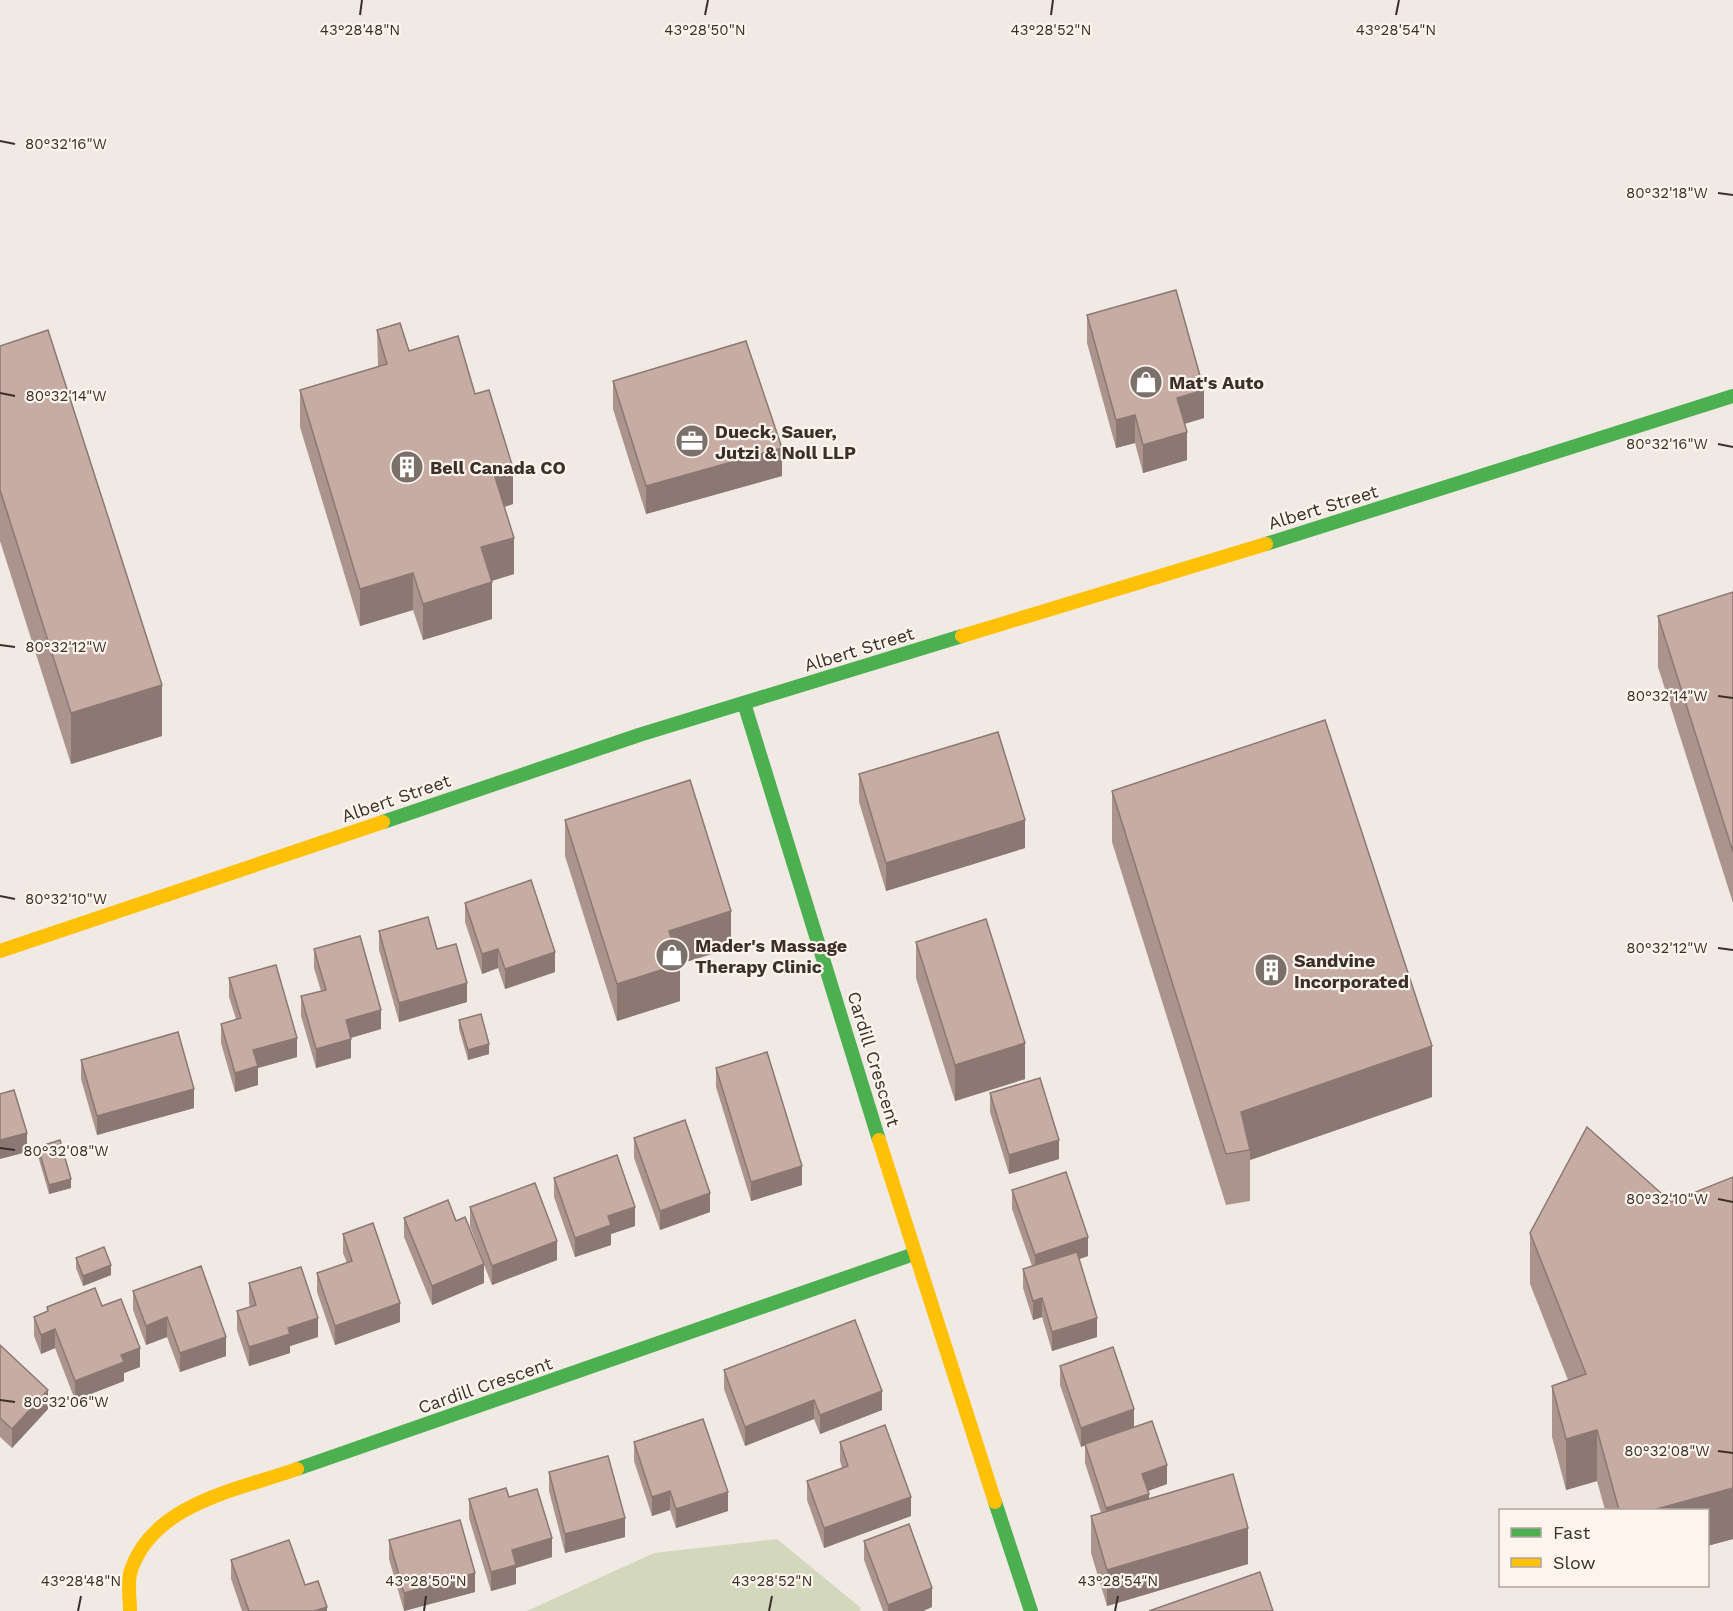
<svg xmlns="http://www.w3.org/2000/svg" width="1733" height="1611" font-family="'Work Sans',sans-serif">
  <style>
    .green { fill: #d3d7bc }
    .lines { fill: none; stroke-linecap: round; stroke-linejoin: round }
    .fast { stroke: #4caf50; stroke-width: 14 }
    .slow { stroke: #ffc107; stroke-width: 14 }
    .wall { fill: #ab948d }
    .shaded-wall { fill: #8b7873 }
    .building { fill: #c7aca4; stroke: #8b7873; stroke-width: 1.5 }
    .ticks { fill: none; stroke: #3c2f29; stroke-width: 2 }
    .labels { text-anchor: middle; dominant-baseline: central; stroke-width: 4.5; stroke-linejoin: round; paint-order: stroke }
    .poi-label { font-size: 18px; font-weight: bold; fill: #3c2f29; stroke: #fcf4ed; text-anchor: start }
    .street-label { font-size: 18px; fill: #3c2f29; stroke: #fcf4ed }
    .ticks-label { font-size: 15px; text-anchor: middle; fill: #3c2f29; stroke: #fcf4ed; stroke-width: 4.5; stroke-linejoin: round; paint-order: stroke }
  </style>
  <rect width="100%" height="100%" fill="#f1eae4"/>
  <path class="green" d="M777 1539 861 1608 860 1611H527L654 1553Z"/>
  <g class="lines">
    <g class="fast">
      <path d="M1266 544 1733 396"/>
      <path d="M744 703 879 1140"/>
      <path d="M383 822 639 735 962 636"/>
      <path d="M297 1469 914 1254"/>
      <path d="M995 1502 1031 1611"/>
    </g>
    <g class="slow">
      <path d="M962 636 1266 544"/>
      <path d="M0 951 383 822"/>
      <path d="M879 1140 995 1502"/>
      <path d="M130 1611C130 1599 127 1581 131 1570 154 1503 238 1490 297 1469"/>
    </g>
  </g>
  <g class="wall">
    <path d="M1087 315 1204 418 1184 424 1187 460 1143 473 1135 443 1116 448 1087 343Z"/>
    <path d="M377 330 475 394 513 504 504 507 514 574 492 581V619L423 640 413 610 360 626 300 427V390L378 367Z"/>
    <path d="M0 346 162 736 71 764 0 541Z"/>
    <path d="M613 381 782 476 646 514 613 409Z"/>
    <path d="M1733 592V903L1658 667V616Z"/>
    <path d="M859 774 1025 848 886 891 859 802Z"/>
    <path d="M1112 791 1432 1097 1250 1160V1201L1226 1205 1112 842Z"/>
    <path d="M565 820 731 948 680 964V1001L617 1021 565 856Z"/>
    <path d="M465 903 555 972 505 989 498 968 482 974 465 922Z"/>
    <path d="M379 931 467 1002 399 1022 379 950Z"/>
    <path d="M916 942 1025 1079 955 1101 916 978Z"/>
    <path d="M314 949 381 1029 351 1038V1058L316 1068 301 1016V996L321 991 314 968Z"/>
    <path d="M229 978 297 1057 258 1068V1085L235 1092 221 1043V1024L236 1019 229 997Z"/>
    <path d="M459 1020 489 1054 468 1060 459 1029Z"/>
    <path d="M81 1060 194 1108 97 1135 81 1079Z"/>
    <path d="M716 1068 802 1185 751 1201 716 1087Z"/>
    <path d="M990 1093 1059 1159 1009 1174 990 1112Z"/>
    <path d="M634 1138 710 1212 660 1230 634 1158Z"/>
    <path d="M38 1147 71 1188 49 1194 38 1156Z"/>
    <path d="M554 1178 635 1226 611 1234V1245L575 1257 554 1197Z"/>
    <path d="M1012 1190 1088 1256 1079 1259 1097 1337 1052 1351 1042 1317 1033 1320 1023 1288V1269L1032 1266 1012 1209Z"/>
    <path d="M470 1207 557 1260 492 1285 484 1265V1283L432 1305 404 1237V1218L456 1221 483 1260 470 1226Z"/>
    <path d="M1530 1233 1733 1539 1707 1546V1510H1605L1597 1481 1566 1490 1552 1437V1386L1568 1380 1530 1284Z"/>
    <path d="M343 1234 400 1322 335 1345 317 1292V1273L347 1263 343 1253Z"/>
    <path d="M76 1258 111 1275 83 1286 76 1268Z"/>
    <path d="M249 1283 318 1337 290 1346V1353L249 1366 237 1330V1311L250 1307 249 1303Z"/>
    <path d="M133 1291 226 1356 180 1372 167 1337 146 1345 133 1310Z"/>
    <path d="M102 1306 140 1367 124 1373V1381L75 1400 55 1348 41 1354 34 1336V1317L47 1311V1307Z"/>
    <path d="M0 1345 48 1409 12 1448 0 1437Z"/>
    <path d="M1060 1366 1134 1427 1167 1484 1148 1491 1149 1499 1248 1564 1107 1606 1091 1553V1516L1101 1513 1085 1463V1445L1081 1447 1060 1385Z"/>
    <path d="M724 1370 882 1410 820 1434 814 1419 745 1446 724 1389Z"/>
    <path d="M634 1442 728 1511 676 1528 670 1510 652 1516 634 1461Z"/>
    <path d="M840 1442 911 1516 824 1548 807 1500V1481L842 1468 840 1461Z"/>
    <path d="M549 1472 625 1537 565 1553 549 1491Z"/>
    <path d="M509 1497 552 1557 516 1568V1584L491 1591 469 1518V1499Z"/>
    <path d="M389 1540 475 1592 404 1611 389 1559Z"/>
    <path d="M864 1541 932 1607 923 1611H883L864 1560Z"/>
    <path d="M231 1560 305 1585 327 1611H242L231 1579Z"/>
  </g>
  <g class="shaded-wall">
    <path d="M1204 390V418L1177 426V398Z"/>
    <path d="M1135 415V443L1116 448V420Z"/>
    <path d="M1187 432V460L1143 473V445Z"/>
    <path d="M782 448V476L646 514V486Z"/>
    <path d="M513 468V504L494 510V474Z"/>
    <path d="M514 538V574L481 584V547Z"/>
    <path d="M413 573V610L360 626V589Z"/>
    <path d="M492 582V619L423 640V604Z"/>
    <path d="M162 685V736L71 764V713Z"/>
    <path d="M1025 820V848L886 891V863Z"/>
    <path d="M731 911V948L669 967V931Z"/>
    <path d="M498 949V968L482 974V954Z"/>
    <path d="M555 952V972L505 989V969Z"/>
    <path d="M680 964V1001L617 1021V984Z"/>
    <path d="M467 983V1002L399 1022V1003Z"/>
    <path d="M381 1010V1029L346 1039V1020Z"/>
    <path d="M297 1038V1057L258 1068V1085L235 1092V1073L253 1050Z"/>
    <path d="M351 1039V1058L316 1068V1049Z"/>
    <path d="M1025 1043V1079L955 1101V1065Z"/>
    <path d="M489 1044V1054L468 1060V1050Z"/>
    <path d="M1432 1046V1097L1250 1160V1150L1241 1112Z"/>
    <path d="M194 1089V1108L97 1135V1116Z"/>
    <path d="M27 1133V1152L0 1159V1140Z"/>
    <path d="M1059 1140V1159L1009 1174V1155Z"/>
    <path d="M802 1166V1185L751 1201V1182Z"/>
    <path d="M71 1179V1188L49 1194V1185Z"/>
    <path d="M710 1193V1212L660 1230V1211Z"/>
    <path d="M635 1207V1226L611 1234V1245L575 1257V1238L608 1216Z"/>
    <path d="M1088 1237V1256L1035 1274V1255Z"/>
    <path d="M557 1241V1260L492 1285V1266Z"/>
    <path d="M484 1264V1283L432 1305V1286Z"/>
    <path d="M111 1265V1275L83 1286V1276Z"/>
    <path d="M1042 1298V1317L1033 1320V1301Z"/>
    <path d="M400 1303V1322L335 1345V1326Z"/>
    <path d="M167 1317V1337L146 1345V1326Z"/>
    <path d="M318 1318V1337L290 1346V1353L249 1366V1347L288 1328Z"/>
    <path d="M1097 1318V1337L1052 1351V1332Z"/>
    <path d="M55 1329V1348L41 1354V1335Z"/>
    <path d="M226 1337V1356L180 1372V1353Z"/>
    <path d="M140 1348V1367L124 1373V1381L75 1400V1381L121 1355Z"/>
    <path d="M48 1390V1409L12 1448V1429Z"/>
    <path d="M882 1391V1410L820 1434V1415Z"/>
    <path d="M814 1400V1419L745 1446V1427Z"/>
    <path d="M1134 1409V1428L1081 1447V1428Z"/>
    <path d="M1597 1430V1481L1566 1490V1439Z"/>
    <path d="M1167 1465V1484L1142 1493V1474Z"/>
    <path d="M1733 1488V1539L1707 1546V1510H1653Z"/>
    <path d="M670 1491V1510L652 1516V1497Z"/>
    <path d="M728 1492V1511L676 1528V1509Z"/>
    <path d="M1149 1494V1513L1106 1528V1508Z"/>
    <path d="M911 1497V1516L824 1548V1528Z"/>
    <path d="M625 1518V1537L565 1553V1534Z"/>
    <path d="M1248 1528V1564L1107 1606V1570Z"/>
    <path d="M552 1538V1557L516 1568V1584L491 1591V1572L512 1550Z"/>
    <path d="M475 1573V1592L404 1611V1593Z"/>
    <path d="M932 1588V1607L923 1611H888V1605Z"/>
    <path d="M327 1607V1611H314Z"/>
  </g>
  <g class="building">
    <path d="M1176 290 1204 390 1177 398 1187 432 1143 445 1135 415 1116 420 1087 315Z"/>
    <path d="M400 323 409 351 458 336 475 394 489 390 513 468 494 474 514 538 481 547 492 582 423 604 413 573 360 589 300 390 387 364 377 330Z"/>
    <path d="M48 330 162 685 71 713 0 490V346Z"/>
    <path d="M746 341 782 448 646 486 613 381Z"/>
    <path d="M1733 592V852L1658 616Z"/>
    <path d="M1325 720 1432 1046 1241 1112 1250 1150 1226 1154 1112 791Z"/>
    <path d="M998 732 1025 820 886 863 859 774Z"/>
    <path d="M690 780 731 911 669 931 680 964 617 984 565 820Z"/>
    <path d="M531 880 555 952 505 969 498 949 482 954 465 903Z"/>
    <path d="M428 917 437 949 456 944 467 983 399 1003 379 931Z"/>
    <path d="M986 919 1025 1043 955 1065 916 942Z"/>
    <path d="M360 936 381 1010 346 1020 351 1039 316 1049 301 996 326 990 314 949Z"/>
    <path d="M276 965 297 1038 253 1050 258 1066 235 1073 221 1024 241 1018 229 978Z"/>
    <path d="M481 1014 489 1044 468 1050 459 1020Z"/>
    <path d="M178 1032 194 1089 97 1116 81 1060Z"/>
    <path d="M767 1052 802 1166 751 1182 716 1068Z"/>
    <path d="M1040 1078 1059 1140 1009 1155 990 1093Z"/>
    <path d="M14 1090 27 1133 0 1140V1094Z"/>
    <path d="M685 1120 710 1193 660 1211 634 1138Z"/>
    <path d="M1587 1127 1671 1202 1733 1177V1488L1653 1510H1619L1597 1430 1566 1439 1552 1386 1586 1374 1530 1233Z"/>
    <path d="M60 1140 71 1179 49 1185 38 1147Z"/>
    <path d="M617 1155 635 1207 608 1216 611 1225 575 1238 554 1178Z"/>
    <path d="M1066 1172 1088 1237 1035 1255 1012 1190Z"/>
    <path d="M535 1183 557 1241 492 1266 470 1207Z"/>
    <path d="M448 1200 456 1221 465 1217 484 1264 432 1286 404 1218Z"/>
    <path d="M373 1223 400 1303 335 1326 317 1273 352 1261 343 1234Z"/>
    <path d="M104 1247 111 1265 83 1276 76 1258Z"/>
    <path d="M1077 1252 1097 1318 1052 1332 1042 1298 1033 1301 1023 1269Z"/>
    <path d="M201 1266 226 1337 180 1353 167 1317 146 1326 133 1291Z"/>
    <path d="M301 1267 318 1318 288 1328 290 1334 249 1347 237 1311 256 1305 249 1283Z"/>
    <path d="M95 1288 102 1306 121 1299 140 1348 121 1355 124 1362 75 1381 55 1329 41 1335 34 1317 48 1311 47 1307Z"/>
    <path d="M855 1320 882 1391 820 1415 814 1400 745 1427 724 1370Z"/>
    <path d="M0 1345 48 1390 12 1429 0 1418Z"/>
    <path d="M1113 1347 1134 1409 1081 1428 1060 1366Z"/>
    <path d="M703 1419 728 1492 676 1509 670 1491 652 1497 634 1442Z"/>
    <path d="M1152 1421 1167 1465 1142 1474 1149 1494 1106 1508 1085 1444Z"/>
    <path d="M885 1425 911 1497 824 1528 807 1481 848 1466 840 1442Z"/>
    <path d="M608 1456 625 1518 565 1534 549 1472Z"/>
    <path d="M1233 1474 1248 1528 1107 1570 1091 1516Z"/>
    <path d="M506 1488 509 1497 537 1489 552 1538 512 1550 516 1565 491 1572 469 1499Z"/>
    <path d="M460 1520 475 1573 404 1593 389 1540Z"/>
    <path d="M909 1524 932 1588 888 1605 864 1541Z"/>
    <path d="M289 1540 305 1585 318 1581 327 1607 314 1611H249L231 1560Z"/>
    <path d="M1260 1572 1273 1611H1149Z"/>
  </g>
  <path class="ticks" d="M360 15 362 0M705 15 708 0M1051 15 1053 0M1396 15 1399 0M0 141 15 144M1718 193 1733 195M0 393 15 396M1718 444 1733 447M0 645 15 647M1718 696 1733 698M0 896 15 899M1718 948 1733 950M0 1148 15 1150M1718 1199 1733 1202M0 1400 15 1402M1718 1451 1733 1453M78 1611 81 1596M424 1611 426 1596M769 1611 772 1596M1115 1611 1118 1596"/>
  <defs>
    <symbol id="shop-disc" viewBox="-11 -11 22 22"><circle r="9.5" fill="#7b706a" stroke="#fcf4ed"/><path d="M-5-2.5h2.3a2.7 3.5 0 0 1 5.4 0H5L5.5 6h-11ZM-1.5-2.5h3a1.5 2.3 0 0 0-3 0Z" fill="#fff"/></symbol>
    <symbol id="office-disc" viewBox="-11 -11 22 22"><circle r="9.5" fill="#7b706a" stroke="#fcf4ed"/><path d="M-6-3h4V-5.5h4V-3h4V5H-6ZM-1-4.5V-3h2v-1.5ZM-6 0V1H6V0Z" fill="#fff"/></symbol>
    <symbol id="building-disc" viewBox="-11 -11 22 22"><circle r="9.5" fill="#7b706a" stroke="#fcf4ed"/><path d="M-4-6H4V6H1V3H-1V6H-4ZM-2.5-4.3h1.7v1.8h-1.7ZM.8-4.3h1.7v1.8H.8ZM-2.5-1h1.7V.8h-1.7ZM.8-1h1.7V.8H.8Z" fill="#fff"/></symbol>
  </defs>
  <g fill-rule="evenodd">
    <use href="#shop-disc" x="1127" y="363" width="38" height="38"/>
    <use href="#office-disc" x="673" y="422" width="38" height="38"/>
    <use href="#building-disc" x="388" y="448" width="38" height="38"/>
    <use href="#shop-disc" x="653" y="936" width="38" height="38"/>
    <use href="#building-disc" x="1252" y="951" width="38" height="38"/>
  </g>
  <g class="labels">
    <g class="poi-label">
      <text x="1169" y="382">Mat's Auto</text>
      <text x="715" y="431">Dueck, Sauer,<tspan x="715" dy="21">Jutzi &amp; Noll LLP</tspan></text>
      <text x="430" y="467">Bell Canada CO</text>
      <text x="695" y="945">Mader's Massage<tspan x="695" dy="21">Therapy Clinic</tspan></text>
      <text x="1294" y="960">Sandvine<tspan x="1294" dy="21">Incorporated</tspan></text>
    </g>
    <g class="street-label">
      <text transform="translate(1323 507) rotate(-17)">Albert Street</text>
      <text transform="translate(859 649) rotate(-17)">Albert Street</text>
      <text transform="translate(396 798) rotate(-19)">Albert Street</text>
      <text transform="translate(874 1059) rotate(73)">Cardill Crescent</text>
      <text transform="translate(485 1385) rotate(-19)">Cardill Crescent</text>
    </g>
  </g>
  <g class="ticks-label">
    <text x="360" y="35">43°28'48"N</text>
    <text x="705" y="35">43°28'50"N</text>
    <text x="1051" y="35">43°28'52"N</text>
    <text x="1396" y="35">43°28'54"N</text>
    <text x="66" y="149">80°32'16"W</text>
    <text x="1667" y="198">80°32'18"W</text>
    <text x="66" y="401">80°32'14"W</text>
    <text x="1667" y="449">80°32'16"W</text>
    <text x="66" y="652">80°32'12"W</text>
    <text x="1667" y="701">80°32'14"W</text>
    <text x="66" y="904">80°32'10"W</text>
    <text x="1667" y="953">80°32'12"W</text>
    <text x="66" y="1156">80°32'08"W</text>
    <text x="1667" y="1204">80°32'10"W</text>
    <text x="66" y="1407">80°32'06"W</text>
    <text x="1667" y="1456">80°32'08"W</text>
    <text x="81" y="1586">43°28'48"N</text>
    <text x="426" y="1586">43°28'50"N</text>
    <text x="772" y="1586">43°28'52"N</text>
    <text x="1118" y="1586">43°28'54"N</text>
  </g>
  <rect x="1499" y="1509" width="210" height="78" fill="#fcf4ed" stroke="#afa59f" stroke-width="1.5"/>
  <rect x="1511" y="1528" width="30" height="9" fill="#4caf50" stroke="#afa59f" stroke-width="1.5"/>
  <text x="1553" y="1539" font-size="18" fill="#3c2f29">Fast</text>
  <rect x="1511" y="1558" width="30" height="9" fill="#ffc107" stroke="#afa59f" stroke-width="1.5"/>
  <text x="1553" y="1569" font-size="18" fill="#3c2f29">Slow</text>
</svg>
